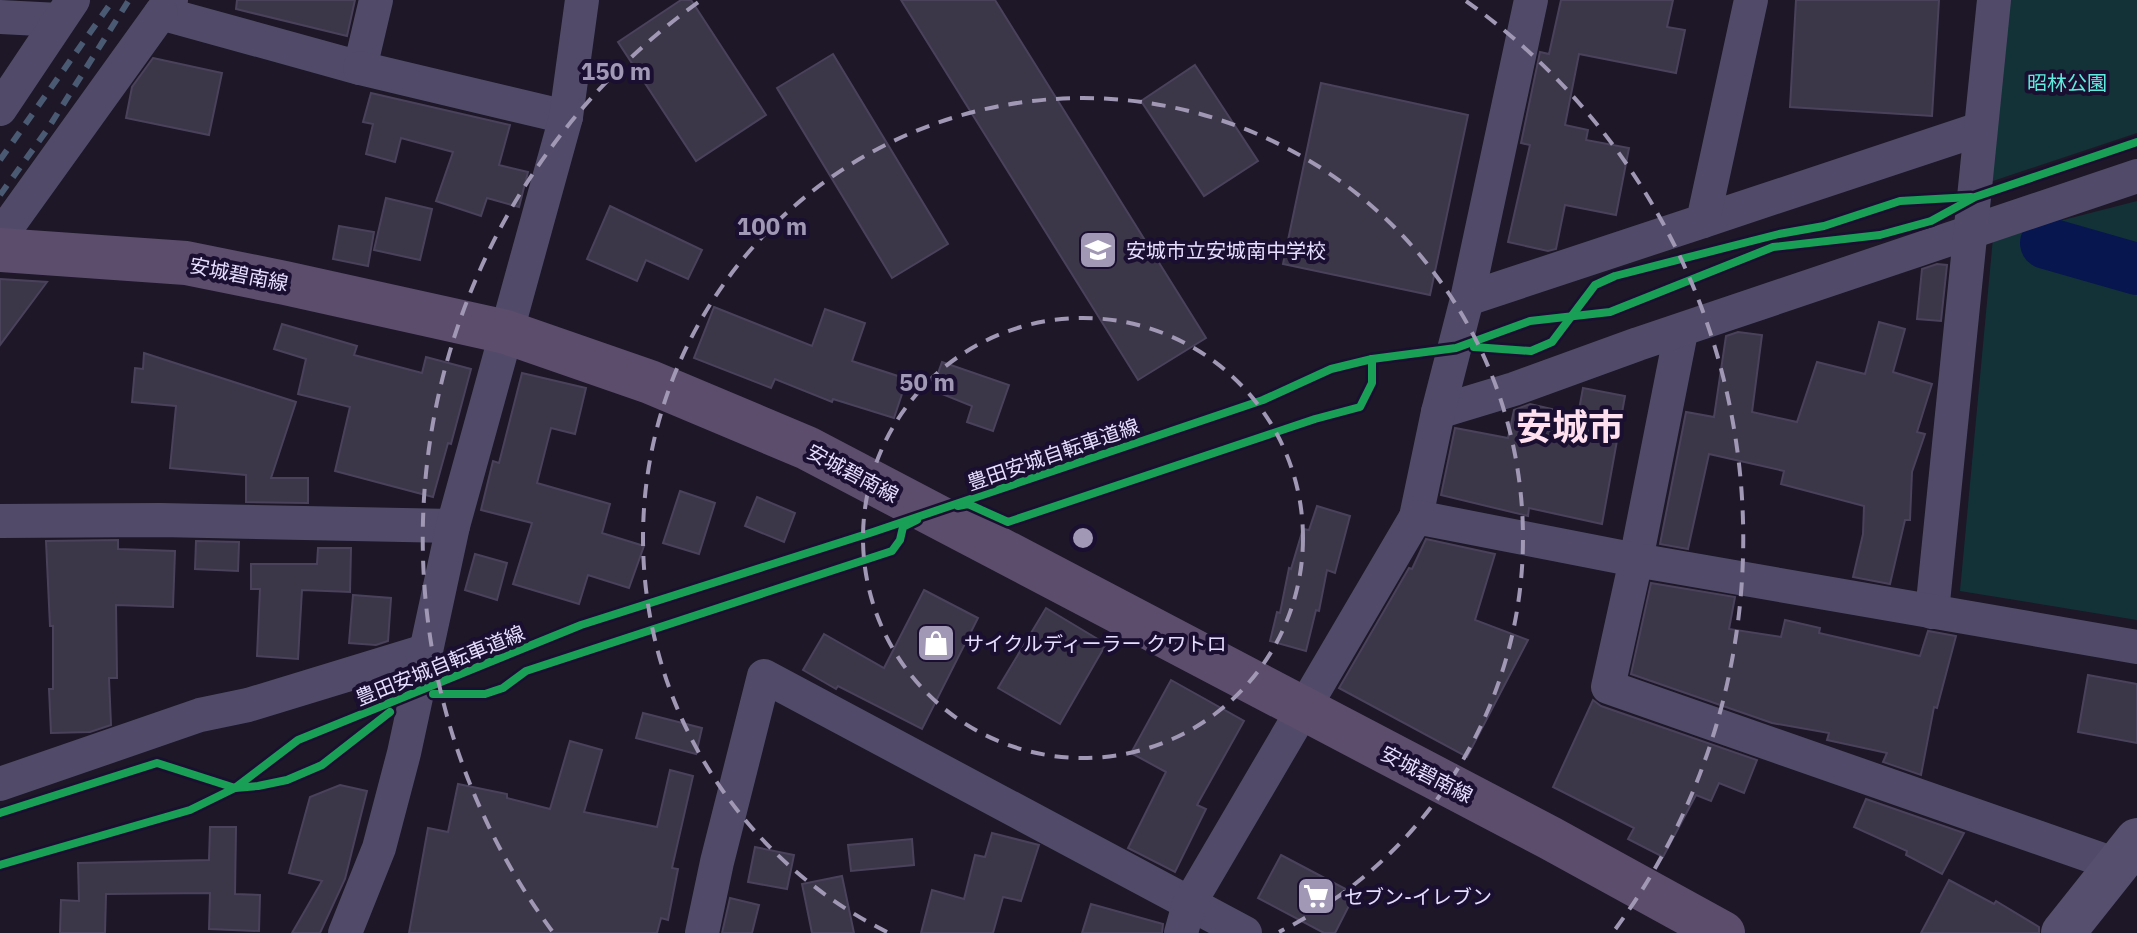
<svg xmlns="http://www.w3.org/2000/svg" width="2137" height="933" font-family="'IBM Plex Sans','Noto Sans JP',sans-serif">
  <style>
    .green { fill: #133238 }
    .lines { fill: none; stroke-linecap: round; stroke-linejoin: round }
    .river { stroke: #07164f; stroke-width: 52 }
    .building { fill: #3c3649; stroke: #4a425b; stroke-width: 2 }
    .street { stroke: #514b69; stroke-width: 34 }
    .secondary { stroke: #564f6e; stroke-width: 44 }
    .primary { stroke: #5c4d6d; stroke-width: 44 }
    .rail { stroke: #4b5a73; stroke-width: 6; stroke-dasharray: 12 10; stroke-linecap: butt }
    .cycleway-casing { stroke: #1a0f30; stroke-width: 13 }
    .cycleway { stroke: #1a9f57; stroke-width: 8 }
    .ring { fill: none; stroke: #a098b4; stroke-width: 4; stroke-dasharray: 14 10 }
    .labels { text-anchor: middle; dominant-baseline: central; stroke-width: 8; stroke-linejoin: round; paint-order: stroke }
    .park-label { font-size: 20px; fill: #5cedde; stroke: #1a0f30 }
    .poi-label { font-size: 20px; fill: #e6deff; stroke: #1a0f30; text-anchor: start }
    .street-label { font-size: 20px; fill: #e6deff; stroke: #1a0f30 }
    .town-label { font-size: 36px; font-weight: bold; fill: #ffe0ef; stroke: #1a0f30 }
    .centre { fill: #a098b4; stroke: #1a0f30; stroke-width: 4 }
    .ring-label { font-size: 24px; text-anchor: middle; font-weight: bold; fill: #a098b4; stroke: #1a0f30; stroke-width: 8; stroke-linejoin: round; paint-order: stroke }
  </style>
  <rect width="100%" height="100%" fill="#1d1728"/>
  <g class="green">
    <path d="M2005 0H2137V133L1987 183Z"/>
    <path d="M2137 201V620L1960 591 1993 238Z"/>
  </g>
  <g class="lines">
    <path class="river" d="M2046 243 2137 269"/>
  </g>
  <g class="building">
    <path d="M237 0H355L347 36 236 9Z"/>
    <path d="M681 0H691L766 115 696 161 618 42Z"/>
    <path d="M901 0H995L1206 338 1138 380Z"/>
    <path d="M1561 0H1673L1667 27 1685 30 1676 73 1579 54 1565 125 1588 130 1586 140 1629 148 1616 215 1565 205 1556 249 1548 251 1508 242 1530 145 1521 143 1540 52 1549 54Z"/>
    <path d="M1796 0H1939L1932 116 1790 107Z"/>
    <path d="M833 54 948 244 892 278 777 88Z"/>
    <path d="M153 58 222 73 209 135 126 118 132 87Z"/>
    <path d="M1195 65 1258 161 1204 196 1141 101Z"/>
    <path d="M1321 83 1468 115 1430 295 1283 264Z"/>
    <path d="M371 93 510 125 499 165 528 172 519 207 487 198 481 216 436 201 453 152 401 138 395 162 366 154 373 124 363 122Z"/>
    <path d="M386 198 432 209 420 260 374 250Z"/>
    <path d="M610 206 702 250 688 279 646 260 637 281 587 259Z"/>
    <path d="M339 226 374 232 368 266 333 259Z"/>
    <path d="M1937 264 1947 265 1941 321 1917 319 1922 269Z"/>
    <path d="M0 279 47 282 0 345Z"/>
    <path d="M714 307 812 346 825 309 865 323 852 361 907 379 894 418 833 399 832 402 775 379 771 388 694 358Z"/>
    <path d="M1879 322 1905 329 1893 372 1932 384 1917 432 1925 434 1912 472 1910 520H1905L1890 584 1853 577 1863 534 1864 506 1781 484 1784 471 1709 454 1688 549 1660 544 1686 412 1714 417 1726 336 1738 332 1762 335 1752 412 1797 422 1817 362 1865 374Z"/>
    <path d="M282 324 357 346 354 355 422 373 426 357 471 369 451 444 448 443 433 497 335 471 350 407 298 394 306 359 274 349Z"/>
    <path d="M144 353 296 402 271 478H308V503L246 502V475L170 468 176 406 132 402 135 368 143 369Z"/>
    <path d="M942 362 1009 385 993 431 967 422 972 406 932 390Z"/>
    <path d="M522 373 586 388 575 434 551 428 537 483 610 504 602 533 644 546 629 588 588 575 579 604 513 584 532 523 481 510 493 461 499 463Z"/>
    <path d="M1583 388 1625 396 1602 524 1529 508 1528 516 1441 495 1455 428 1508 438 1514 410 1530 404 1578 415Z"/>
    <path d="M680 491 715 503 699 554 663 543Z"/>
    <path d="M757 497 795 513 784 542 745 526Z"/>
    <path d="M1317 506 1350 516 1335 573 1327 570 1319 611 1316 610 1306 651 1270 641 1277 612 1280 613 1289 568 1291 569 1303 529 1309 530Z"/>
    <path d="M1426 539 1495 554 1475 620 1528 640 1467 757 1339 688 1409 568 1412 569Z"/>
    <path d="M118 540V549L175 551 173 607 116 605 117 678H109L111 725 90 732 51 733 49 689H53V626H50L46 541Z"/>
    <path d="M196 541 239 542 238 571 195 569Z"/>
    <path d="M318 548H351L350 592 302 590 298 659 257 656 260 589H251V564H317Z"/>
    <path d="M475 554 507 563 497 600 465 590Z"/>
    <path d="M1651 583 1735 597 1729 629 1781 637 1785 620 1820 628 1819 633 1920 656 1928 631 1956 636 1937 708 1934 707 1921 775 1883 762 1887 753 1827 740 1829 733 1772 723 1631 674Z"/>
    <path d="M924 590 978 618 922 729 838 686 836 689 803 670 824 634 884 668Z"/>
    <path d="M353 595 391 598 388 641 376 645 349 643Z"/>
    <path d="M1046 608 1106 644 1060 724 998 688Z"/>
    <path d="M2088 675 2137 684V743L2078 732Z"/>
    <path d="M1171 680 1244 721 1197 805 1206 809 1175 872 1128 848 1166 772 1131 753Z"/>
    <path d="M1593 700 1601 706 1757 760 1744 793 1719 783 1711 801 1696 795 1663 857 1628 839 1634 828 1553 787Z"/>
    <path d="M643 713 702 728 696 754 636 738Z"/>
    <path d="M570 741 602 750 584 812 657 827 670 770 693 776 672 868 678 869 668 920 661 918 657 933H409L428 828 448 832 458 784 507 794V798L550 809Z"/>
    <path d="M340 785 367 791 345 879 320 933H292L322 881 289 873 310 797Z"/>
    <path d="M1866 799 1964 833 1942 874 1906 855 1907 851 1854 827Z"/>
    <path d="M210 827H236L235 894 260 895 259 931 209 929 210 893 106 894 105 933H60L61 900 79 901 78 863 209 860Z"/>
    <path d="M992 833 1039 845 1021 901 1003 897 993 933H921L932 890 964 899 975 855 985 857Z"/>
    <path d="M912 839 914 865 851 871 848 845Z"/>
    <path d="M755 847 794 855 787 889 748 882Z"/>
    <path d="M1281 855 1355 894 1335 933H1324L1258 898Z"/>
    <path d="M842 876 854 933H812L802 884Z"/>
    <path d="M1949 880 1994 904 1996 901 2039 927V933H1921Z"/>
    <path d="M730 898 759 905 752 933H722Z"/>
    <path d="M1091 904 1163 924 1162 933H1082Z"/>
  </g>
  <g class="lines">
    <g class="street">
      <path d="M171 0 161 13 360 68 376 0"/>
      <path d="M0 17 59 20"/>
      <path d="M360 68 566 117"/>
      <path d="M0 109 73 0"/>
      <path d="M1703 221 1980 129"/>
      <path d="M0 237 161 13"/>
      <path d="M1467 299 1703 221 1751 0"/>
      <path d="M1681 332 1636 560 1608 687 2117 865"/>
      <path d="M1438 412 1514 389 1638 344 2137 176"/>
      <path d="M1416 517 1438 412 1467 299 1531 0"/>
      <path d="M0 521 160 520 453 526"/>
      <path d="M1932 612 1994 0"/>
      <path d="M0 784 200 715 248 705 425 651"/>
      <path d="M345 933 379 848 404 753 453 526 566 117 582 0"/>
      <path d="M702 933 717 862 764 676 1245 933"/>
      <path d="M1181 933 1189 904 1416 517 1636 560 2137 647"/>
    </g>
    <path class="secondary" d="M2063 933 2137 840"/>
    <path class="primary" d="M0 250 186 263 285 283 506 332 650 382 807 448 1550 838 1723 933"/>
    <g class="rail">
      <path d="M0 160 113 0"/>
      <path d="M0 195 47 130 129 0"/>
    </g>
    <defs>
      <g id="cycleway">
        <path d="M1474 347 1531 351 1552 342 1595 285 1615 276 1779 234 1824 226 1900 201 1971 197"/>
        <path d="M958 506 968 504 1008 522 1315 419 1360 407 1372 383V359"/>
        <path d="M433 694H485L503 688 526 671 892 551 900 540 903 527 917 520"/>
        <path d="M0 813 157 763 235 788 258 786 287 780 322 765 390 712"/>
        <path d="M0 865 190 810 235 788 298 740 581 625 873 532 1263 400 1331 369 1372 359 1456 348 1530 321 1610 312 1773 247 1880 235 1931 221 1975 197 2137 142"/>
      </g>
    </defs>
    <use href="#cycleway" class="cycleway-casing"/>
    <use href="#cycleway" class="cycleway"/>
  </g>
  <g class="ring">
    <circle cx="1083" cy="538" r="220"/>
    <path d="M887 932A440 440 0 1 1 1279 932"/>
    <path d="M552 931A660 660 0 0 1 700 1M1466 1A660 660 0 0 1 1614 931"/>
  </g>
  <defs>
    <symbol id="school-square" viewBox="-11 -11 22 22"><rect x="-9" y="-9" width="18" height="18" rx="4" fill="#a098b4" stroke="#1a0f30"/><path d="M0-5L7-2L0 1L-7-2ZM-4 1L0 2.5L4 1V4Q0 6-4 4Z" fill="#fff"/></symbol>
    <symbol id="shop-square" viewBox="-11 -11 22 22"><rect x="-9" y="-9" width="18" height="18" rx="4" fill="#a098b4" stroke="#1a0f30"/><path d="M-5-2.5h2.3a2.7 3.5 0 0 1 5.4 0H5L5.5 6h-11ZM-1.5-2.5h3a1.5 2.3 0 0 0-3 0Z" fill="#fff"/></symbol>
    <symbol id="supermarket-square" viewBox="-11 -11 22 22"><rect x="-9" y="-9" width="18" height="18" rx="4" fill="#a098b4" stroke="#1a0f30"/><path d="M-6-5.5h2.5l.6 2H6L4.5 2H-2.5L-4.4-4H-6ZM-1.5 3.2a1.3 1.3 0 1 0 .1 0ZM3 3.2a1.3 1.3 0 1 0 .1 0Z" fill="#fff"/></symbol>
  </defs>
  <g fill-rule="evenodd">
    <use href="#school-square" x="1076" y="228" width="44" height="44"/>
    <use href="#shop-square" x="914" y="621" width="44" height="44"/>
    <use href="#supermarket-square" x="1294" y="874" width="44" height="44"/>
  </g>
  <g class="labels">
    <g class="park-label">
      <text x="2067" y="82">昭林公園</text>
    </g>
    <g class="poi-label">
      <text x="1126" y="250">安城市立安城南中学校</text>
      <text x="964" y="643">サイクルディーラー クワトロ</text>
      <text x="1344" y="896">セブン-イレブン</text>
    </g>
    <g class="street-label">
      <text transform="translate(239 274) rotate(11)">安城碧南線</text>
      <text transform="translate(1053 454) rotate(-19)">豊田安城自転車道線</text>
      <text transform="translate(853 473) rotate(28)">安城碧南線</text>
      <text transform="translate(440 665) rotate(-22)">豊田安城自転車道線</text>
      <text transform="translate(1427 774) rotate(27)">安城碧南線</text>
    </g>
    <g class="town-label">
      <text x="1570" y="426">安城市</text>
    </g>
  </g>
  <circle cx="1083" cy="538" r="12" class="centre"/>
  <g class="ring-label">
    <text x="616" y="80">150 m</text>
    <text x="772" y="235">100 m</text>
    <text x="927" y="391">50 m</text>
  </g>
</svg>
